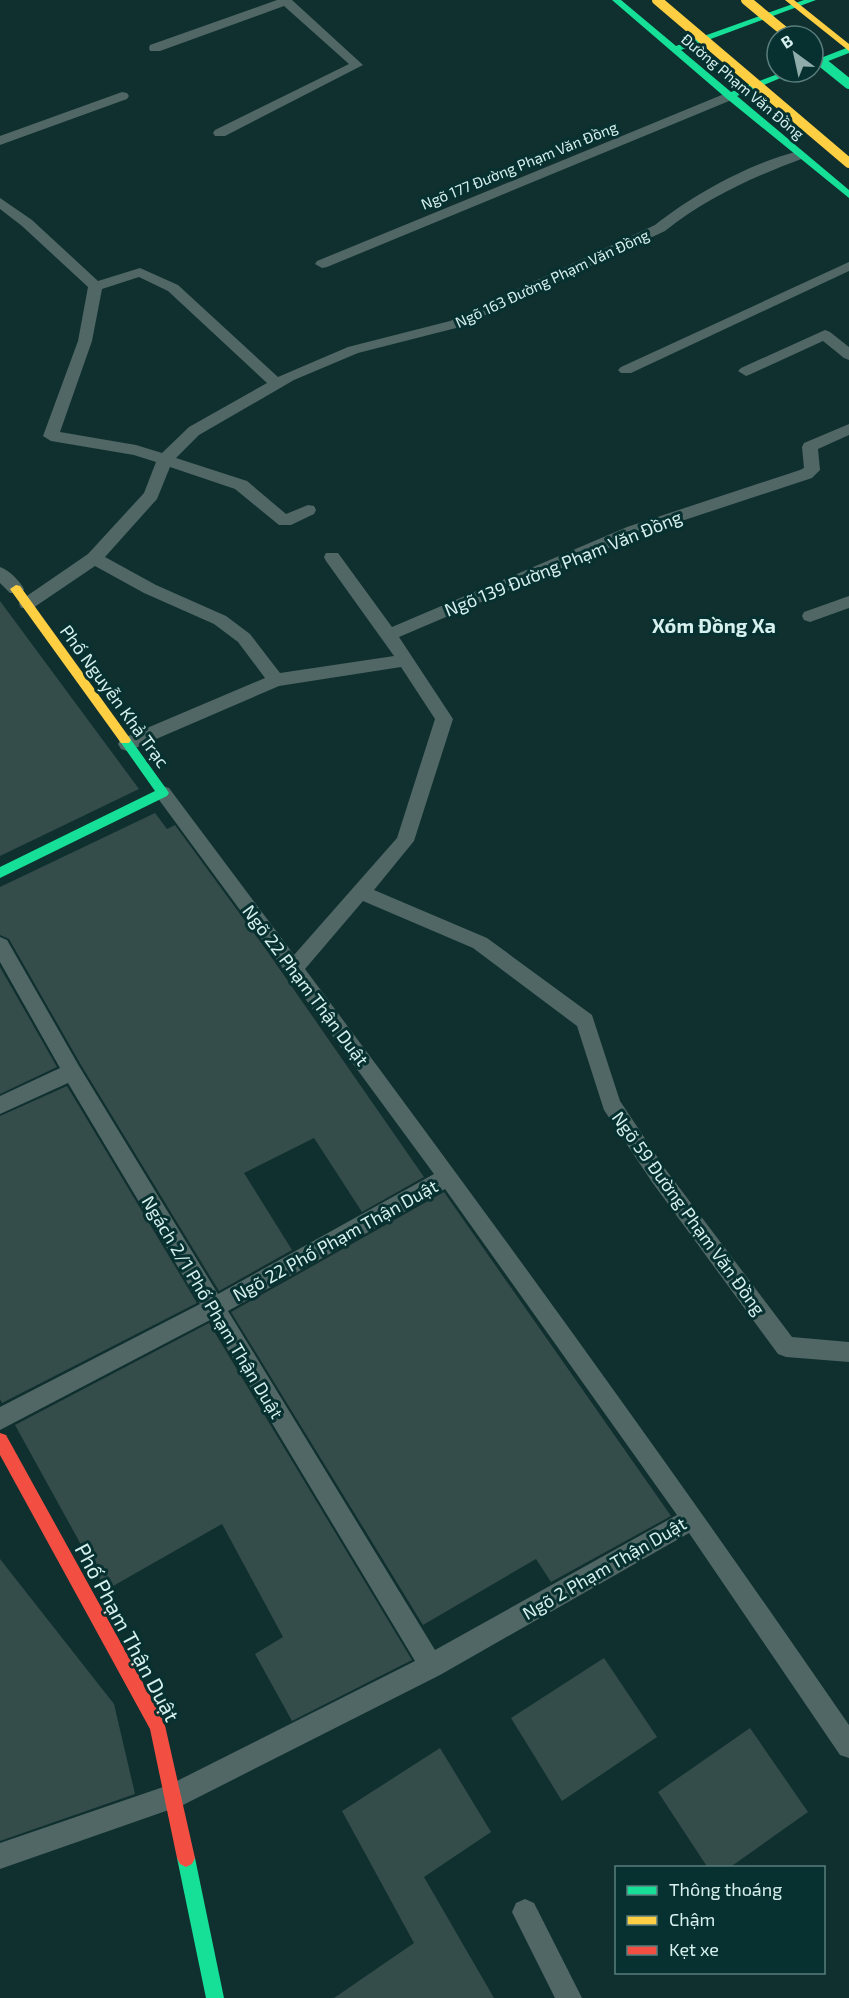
<svg xmlns="http://www.w3.org/2000/svg" width="849" height="1998" font-family="'Exo 2',sans-serif">
  <style>
    .building { fill: #344c4a }
    .lines { fill: none; stroke-linecap: round; stroke-linejoin: round }
    .lane { fill: #506765; fill-rule: evenodd }
    .fast { fill: #16e098; fill-rule: evenodd }
    .slow { fill: #ffcf43; fill-rule: evenodd }
    .jam { fill: #f24e42; fill-rule: evenodd }
    .fast-bridge { stroke: #16e098; stroke-width: 10 }
    .slow-bridge { stroke: #ffcf43; stroke-width: 10 }
    .labels { text-anchor: middle; dominant-baseline: central; stroke-width: 6; stroke-linejoin: round; paint-order: stroke }
    .far-street-label { font-size: 15px; fill: #d6f0ee; stroke: #073130 }
    .street-label { font-size: 18px; fill: #d6f0ee; stroke: #073130 }
    .neighbourhood-label { font-size: 20px; font-weight: bold; fill: #d6f0ee; stroke: #073130 }
    .near-street-label { font-size: 21px; fill: #d6f0ee; stroke: #073130 }
  </style>
  <rect width="100%" height="100%" fill="#0f302f"/>
  <g class="building">
    <path d="M0 601 139 789 0 856Z"/>
    <path d="M155 813 167 829 175 825 265 948 424 1177 362 1212 314 1138 244 1173 292 1250 219 1291 81 1065 9 939 0 935V887Z"/>
    <path d="M0 967 57 1067 0 1094Z"/>
    <path d="M67 1086 197 1303 2 1403 0 1399V1116Z"/>
    <path d="M444 1192 671 1516 551 1582 536 1559 423 1625 231 1312Z"/>
    <path d="M209 1323 412 1660 292 1721 255 1654 283 1637 222 1524 106 1590 15 1425Z"/>
    <path d="M0 1559 114 1704 135 1794 0 1841Z"/>
    <path d="M604 1658 657 1737 562 1801 511 1718Z"/>
    <path d="M750 1728 808 1812 729 1868H708L658 1792Z"/>
    <path d="M440 1748 491 1832 424 1877 494 1998H334L414 1943 342 1811Z"/>
  </g>
  <g class="lines">
    <g class="lane">
      <path d="M277 0H292L363 65 225 136H215L213 133 215 130 349 64 284 6 160 51H150L149 48 150 45Z"/>
      <path d="M122 92 127 93 129 96 127 99 0 145V136Z"/>
      <path d="M729 92 734 93 736 96 734 99 327 267 322 268 315 264 317 261Z"/>
      <path d="M799 151 806 155 804 158C755 176 706 198 665 231L460 327 358 353 294 380 199 435 176 458 247 481 286 514 308 505 314 506 316 510 314 514 291 525H279L235 489 170 467 157 499 105 557 156 585 226 616 250 634 280 673 394 656 326 561 324 557 326 553H338L392 627 627 527 800 470 804 468 802 447 804 443 849 424V435L818 449 820 470 812 478 639 535 399 637 453 719 414 841 374 890 487 938 592 1015 620 1101 666 1170 792 1337 849 1342V1362L786 1357 778 1354 652 1182 604 1110 577 1026 473 948 363 901 305 969C491 1218 673 1469 849 1725V1758L840 1755 689 1533 440 1675 183 1805 0 1869V1843L169 1785 415 1661 210 1320 0 1430V1407L200 1304 68 1083 0 1114V1096L60 1068 0 962V937L7 940 79 1066 218 1294 434 1174 154 793 157 788 163 786 169 788 294 955 397 838 435 719 401 667 279 686 133 749 127 751 121 749 118 744 121 739 265 678 238 642 214 624 144 593 95 566 33 608H21L19 604 21 600 88 554 144 493 156 462 134 455 51 441 43 436 78 341 88 287 22 226 0 209V198L32 220 98 281 140 268 178 285 278 377 348 347 450 321 655 225C694 194 750 163 799 151ZM139 277 168 291 267 383 189 427 162 453 136 445 60 432 92 341 102 289ZM445 1189 677 1515 435 1650 228 1311Z"/>
      <path d="M849 262V271L631 373H621L618 370 621 367Z"/>
      <path d="M825 330 830 332 849 347V360L844 358 823 341 751 374 746 376 738 371 741 368Z"/>
      <path d="M0 567C9 570 19 580 24 589L22 593H10L0 583Z"/>
      <path d="M849 596V608L810 622 804 620 802 616 804 612Z"/>
      <path d="M525 1899 534 1903 582 1998H555L512 1912 516 1903Z"/>
    </g>
    <g class="fast">
      <path d="M612 0H621L676 46 804 0H816L681 50 731 92 783 72H795L737 96 849 190V198L726 98Z"/>
      <path d="M849 47V53L813 67V61Z"/>
      <path d="M125 735 129 737 167 790 169 793 167 796 0 878V867L155 791 119 740Z"/>
      <path d="M186 1849 192 1852 195 1858 224 1998H206L177 1858 180 1852Z"/>
    </g>
    <g class="slow">
      <path d="M785 0H794L849 44V51Z"/>
      <path d="M16 585 20 586 129 737 131 740 129 743H121L12 592 10 589Z"/>
    </g>
    <path class="jam" d="M0 1433 6 1435 164 1721 195 1858 192 1864 186 1867 180 1864 177 1858 150 1729 0 1455Z"/>
    <path class="fast-bridge" d="M813 55 849 84"/>
    <g class="slow-bridge">
      <path d="M657 0 849 163"/>
      <path d="M746 0 790 36"/>
    </g>
  </g>
  <g class="labels">
    <g class="far-street-label">
      <text transform="translate(743 86) rotate(40)">Đường Phạm Văn Đồng</text>
      <text transform="translate(519 165) rotate(-22)">Ngõ 177 Đường Phạm Văn Đồng</text>
      <text transform="translate(552 278) rotate(-25)">Ngõ 163 Đường Phạm Văn Đồng</text>
    </g>
    <g class="street-label">
      <text transform="translate(563 563) rotate(-22)">Ngõ 139 Đường Phạm Văn Đồng</text>
      <text transform="translate(115 696) rotate(54)">Phố Nguyễn Khả Trạc</text>
      <text transform="translate(306 985) rotate(53)">Ngõ 22 Phạm Thận Duật</text>
      <text transform="translate(689 1213) rotate(54)">Ngõ 59 Đường Phạm Văn Đồng</text>
      <text transform="translate(335 1240) rotate(-29)">Ngõ 22 Phố Phạm Thận Duật</text>
      <text transform="translate(213 1307) rotate(59)">Ngách 2/1 Phố Phạm Thận Duật</text>
      <text transform="translate(604 1568) rotate(-30)">Ngõ 2 Phạm Thận Duật</text>
    </g>
    <g class="neighbourhood-label">
      <text x="714" y="625">Xóm Đồng Xa</text>
    </g>
    <g class="near-street-label">
      <text transform="translate(128 1632) rotate(62)">Phố Phạm Thận Duật</text>
    </g>
  </g>
  <rect x="615" y="1866" width="210" height="108" fill="#073130" stroke="#5a7d7c" stroke-width="1.5"/>
  <rect x="627" y="1886" width="30" height="9" fill="#16e098" stroke="#5a7d7c" stroke-width="1.5"/>
  <text x="669" y="1896" font-size="18" fill="#d6f0ee">Thông thoáng</text>
  <rect x="627" y="1916" width="30" height="9" fill="#ffcf43" stroke="#5a7d7c" stroke-width="1.5"/>
  <text x="669" y="1926" font-size="18" fill="#d6f0ee">Chậm</text>
  <rect x="627" y="1946" width="30" height="9" fill="#f24e42" stroke="#5a7d7c" stroke-width="1.5"/>
  <text x="669" y="1956" font-size="18" fill="#d6f0ee">Kẹt xe</text>
  <g transform="translate(795 54) rotate(327)"><circle r="28" fill="#073130" stroke="#5a7d7c" stroke-width="1.5"/>
  <path d="M0-4.5L10 22L0 15L-10 22Z" fill="#90adab"/>
  <text y="-9" font-size="16" font-weight="bold" text-anchor="middle" fill="#d6f0ee">B</text>
  </g>
</svg>
